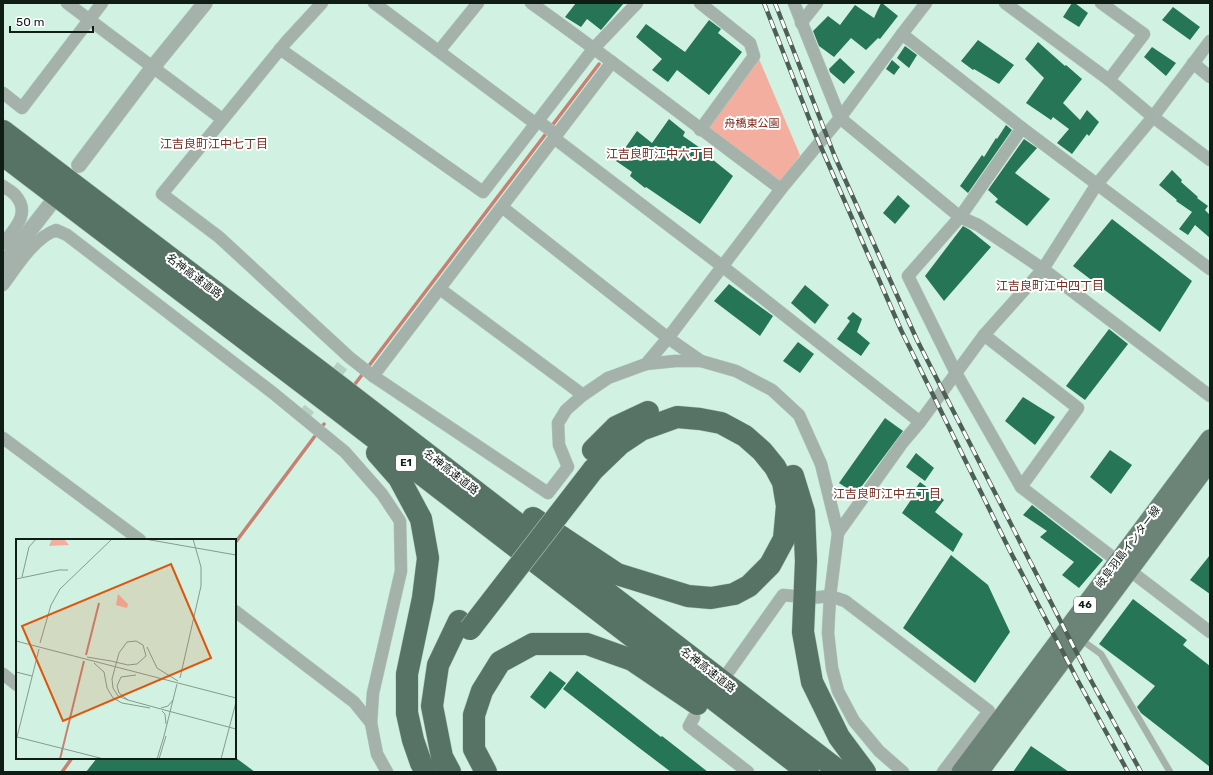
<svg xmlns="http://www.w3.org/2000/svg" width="1213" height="775" font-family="Rubik,'Noto Sans JP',sans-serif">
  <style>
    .green { fill: #f3ae9f }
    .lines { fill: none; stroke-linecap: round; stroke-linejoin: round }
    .stream { stroke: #c78172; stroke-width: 3.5 }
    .building { fill: #277557 }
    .minor-tunnel { stroke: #b4d1c3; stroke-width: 12; stroke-dasharray: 12 6; stroke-linecap: butt }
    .service-casing { stroke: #aecbbd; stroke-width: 7 }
    .minor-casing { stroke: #aecbbd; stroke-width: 13 }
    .tertiary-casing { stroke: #aecbbd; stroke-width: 16 }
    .primary-casing { stroke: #aecbbd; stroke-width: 20 }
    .motorway-casing { stroke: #aecbbd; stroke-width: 23 }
    .service { stroke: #a5b2ab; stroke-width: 6 }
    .minor { stroke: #a5b2ab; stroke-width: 12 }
    .tertiary { stroke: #a5b2ab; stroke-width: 15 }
    .primary { stroke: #6c8478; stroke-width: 19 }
    .motorway { stroke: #577366; stroke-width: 22 }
    .rail-casing { stroke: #4d6057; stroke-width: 4.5 }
    .rail { stroke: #fff; stroke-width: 3; stroke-dasharray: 9; stroke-linecap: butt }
    .motorway-bridge-casing { stroke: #aecbbd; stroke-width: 23; stroke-linecap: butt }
    .motorway-bridge { stroke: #577366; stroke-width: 22 }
    .labels { text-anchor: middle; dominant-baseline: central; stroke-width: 4; stroke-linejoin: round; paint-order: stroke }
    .shield { fill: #fff; stroke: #58605c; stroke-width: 1 }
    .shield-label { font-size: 10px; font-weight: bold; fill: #101c16 }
    .park-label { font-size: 11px; fill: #7d2819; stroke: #fff }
    .street-label { font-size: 11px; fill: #101c16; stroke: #fff }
    .neighbourhood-label { font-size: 12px; fill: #763124; stroke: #fff }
    .inset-river { fill: none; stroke: #c78172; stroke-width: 2 }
    .inset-road { fill: none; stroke: #849c90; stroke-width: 1 }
    .view { fill: #dd560c; fill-opacity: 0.15; stroke: #dd560c; stroke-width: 2 }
    .inset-edge { fill: none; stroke: #101c16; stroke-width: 2 }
  </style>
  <rect width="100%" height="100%" fill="#d1f1e2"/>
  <path class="green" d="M759 59 800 155 781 182 708 129Z"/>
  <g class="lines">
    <g class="stream">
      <path d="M355 384 599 64"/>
      <path d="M235 543 324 424"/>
      <path d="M62 772 72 758"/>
    </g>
  </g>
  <g class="building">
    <path d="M576 3H624L601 30 587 19 581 27 565 17Z"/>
    <path d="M881 3H882L898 16 880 39 878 38 866 50 851 38 834 57 819 46 813 31 828 16 840 25 855 5 874 18Z"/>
    <path d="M1072 3H1075L1088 13 1079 27 1063 17Z"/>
    <path d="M1173 7 1200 27 1190 40 1162 20Z"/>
    <path d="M709 20 721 29 718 33 742 52 709 95 677 70 668 82 652 70 662 59 636 37 646 24 685 52Z"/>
    <path d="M978 40 1014 65 999 84 974 69 973 70 961 61Z"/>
    <path d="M1038 42 1065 66 1066 65 1082 79 1063 103 1080 120 1087 110 1099 122 1089 136 1087 134 1072 154 1057 143 1069 129 1053 117 1051 120 1026 103 1044 78 1025 59Z"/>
    <path d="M905 46 917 55 909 68 897 58Z"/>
    <path d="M1152 47 1176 63 1166 76 1144 57Z"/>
    <path d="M840 58 855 72 844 84 830 72 829 69Z"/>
    <path d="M892 60 900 67 894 75 886 69Z"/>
    <path d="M669 119 685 132 683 136 713 157 712 159 733 176 700 224 646 187 645 188 630 176 632 172 616 161 637 131 652 143Z"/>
    <path d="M1006 125 1012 130 968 193 960 186 982 155 984 157 996 138 997 139Z"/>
    <path d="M1024 139 1037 148 1015 173 1050 199 1027 226 995 202 998 199 988 190Z"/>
    <path d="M1172 170 1182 180 1181 182 1198 197 1197 198 1208 206 1205 210 1210 215V238L1195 225 1188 235 1179 229 1192 212 1176 201 1177 200 1159 185Z"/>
    <path d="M898 195 910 206 895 224 883 213Z"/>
    <path d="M1112 219 1192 281 1160 332 1073 266Z"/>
    <path d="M963 226 970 230 991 247 944 301 925 276Z"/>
    <path d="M729 284 773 316 760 336 714 301Z"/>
    <path d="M805 285 829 305 815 324 791 303Z"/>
    <path d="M853 312 862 319 857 332 870 343 861 356 837 339 850 321 847 318Z"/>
    <path d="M1109 329 1128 344 1085 400 1066 386Z"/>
    <path d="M798 342 814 354 800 373 783 361Z"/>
    <path d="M1023 397 1055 417 1035 445 1005 421Z"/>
    <path d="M885 418 903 431 856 494 839 483Z"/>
    <path d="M1110 450 1132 465 1111 494 1090 477Z"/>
    <path d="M916 453 934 468 925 481 906 467Z"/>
    <path d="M920 482 944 500 935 512 963 534 953 552 902 513 915 494 913 492Z"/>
    <path d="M1032 505 1103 560 1079 588 1062 575 1074 562 1040 537 1047 531 1023 515Z"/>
    <path d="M951 555 988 585 1010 632 975 683 903 628Z"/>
    <path d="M1210 555V594L1190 580Z"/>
    <path d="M1133 599 1187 640 1183 645 1210 666V767L1141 713 1137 707 1155 686 1099 644Z"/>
    <path d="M550 671 566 683 545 709 530 697Z"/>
    <path d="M577 671 661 737 662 736 708 772H671L638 747 563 689Z"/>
    <path d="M1031 746 1069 772H1013Z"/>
    <path d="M97 758H236L255 772H86Z"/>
  </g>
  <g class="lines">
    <path class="minor-tunnel" d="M302 418 349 357"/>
    <defs>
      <path id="service" d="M1080 639 1101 654 1170 772"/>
      <g id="minor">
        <path d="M67 3 222 119"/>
        <path d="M322 3 286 42 162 194 219 237 349 357 373 376 548 493 568 467 559 445 558 423 566 410 583 395 608 378 646 364 668 338 781 189 840 118 902 34 926 3"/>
        <path d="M374 3 536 124"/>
        <path d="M531 3C616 63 697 127 781 189"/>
        <path d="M794 3 840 118 960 217 978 225 1043 269 1210 396"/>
        <path d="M1005 3 1109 80 1153 117 1210 160"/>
        <path d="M1101 3 1144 34 1109 80"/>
        <path d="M801 23 817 3"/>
        <path d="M902 34 1022 128 1210 269"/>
        <path d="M280 49 483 192 594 48 637 3"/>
        <path d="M439 51 478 3"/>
        <path d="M1193 63 1210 77"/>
        <path d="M3 93 22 108 102 3"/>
        <path d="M538 121 557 135"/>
        <path d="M1022 128 960 217 908 276 956 373 1021 487 1210 632"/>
        <path d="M700 130 754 56 750 43 700 3"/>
        <path d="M554 138 722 266 920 422"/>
        <path d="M3 186C7 189 13 192 16 196 31 214 14 229 3 244"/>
        <path d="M502 207 668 338 701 361 736 371 772 390 799 415 821 464 838 533 830 596 828 633 832 668 838 691 854 721 879 751 903 772"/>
        <path d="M3 285C17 266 34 238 56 230L67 235 273 393 345 452 382 494 400 521 401 571 373 693 371 723 377 754 387 772"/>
        <path d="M440 289 583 395"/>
        <path d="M984 335 1078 408 1021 487"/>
        <path d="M646 364 675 361H701"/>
        <path d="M373 376 612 62"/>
        <path d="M3 438 140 540"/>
        <path d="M838 533 903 442 920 422 984 335 1043 269 1097 184 1153 117 1210 41"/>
        <path d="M811 598 830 596 845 601 989 711 943 772"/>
        <path d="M235 611 354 702 371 723"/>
        <path d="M729 671 783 595 793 596"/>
        <path d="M3 674 17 685"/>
        <path d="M694 717 689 726 748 772"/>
      </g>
      <g id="tertiary">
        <path d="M79 165 153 67 205 3"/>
        <path d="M3 265 49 206"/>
      </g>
      <g id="primary">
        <path d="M961 772 1210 439"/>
        <path d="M979 772 1210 461"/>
      </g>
      <g id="motorway">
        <path d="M3 131 327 377 840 772"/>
        <path d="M3 155 337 409 808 772"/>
        <path d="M593 450 616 427 648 412"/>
        <path d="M377 453 399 478 421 519 428 558 423 598 407 674V713L413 740 421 763 426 772"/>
        <path d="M793 476 804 512 806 561 803 632 812 682 839 737 865 772"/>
        <path d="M533 518 617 574 688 596 711 598 734 594 749 586 770 565 784 539 787 506 783 482 775 467 762 451 745 436 721 423 700 419 677 417 641 430 620 444 593 470"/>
        <path d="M450 772 442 757 432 706 438 665 459 621"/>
        <path d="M486 772 474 749V715L482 691 500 662 533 644H587L632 660 697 704"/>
      </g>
    </defs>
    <use href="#service" class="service-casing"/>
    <use href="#minor" class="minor-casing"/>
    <use href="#tertiary" class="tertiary-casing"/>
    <use href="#primary" class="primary-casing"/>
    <use href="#motorway" class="motorway-casing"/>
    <use href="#service" class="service"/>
    <use href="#minor" class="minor"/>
    <use href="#tertiary" class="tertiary"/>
    <use href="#primary" class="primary"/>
    <use href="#motorway" class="motorway"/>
    <defs>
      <g id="rail">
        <path d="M764 3 814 131 901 330 1010 551 1078 681 1128 772"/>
        <path d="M775 3 835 157 917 340 1088 675 1141 772"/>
      </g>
    </defs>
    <use href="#rail" class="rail-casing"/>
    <use href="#rail" class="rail"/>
    <defs>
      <path id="motorway-bridge" d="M470 629 593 470"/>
    </defs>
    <use href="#motorway-bridge" class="motorway-bridge-casing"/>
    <use href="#motorway-bridge" class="motorway-bridge"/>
  </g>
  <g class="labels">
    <g class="shield">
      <rect x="396" y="455" width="20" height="16" rx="3"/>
      <rect x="1074" y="597" width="22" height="16" rx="3"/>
    </g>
    <g class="shield-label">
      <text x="406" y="463">E1</text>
      <text x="1085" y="605">46</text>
    </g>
    <g class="park-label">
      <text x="752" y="123">舟橋東公園</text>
    </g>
    <g class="street-label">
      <text transform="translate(194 276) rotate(37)">名神高速道路</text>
      <text transform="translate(451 472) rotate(38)">名神高速道路</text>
      <text transform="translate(1128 547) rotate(-53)">岐阜羽島インター線</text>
      <text transform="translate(708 670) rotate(38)">名神高速道路</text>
    </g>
    <g class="neighbourhood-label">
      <text x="214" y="144">江吉良町江中七丁目</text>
      <text x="660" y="154">江吉良町江中六丁目</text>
      <text x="1050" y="286">江吉良町江中四丁目</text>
      <text x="887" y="494">江吉良町江中五丁目</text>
    </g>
  </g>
  <g transform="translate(16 539)">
    <rect width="220" height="220" fill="#d1f1e2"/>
    <path d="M36 0H48L53 6 33 7ZM102 55 112 65 111 69 100 66Z" fill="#f3ae9f"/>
    <path class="inset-river" d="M70 116 83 64M44 220 68 122"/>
    <path class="inset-road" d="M129 0 220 16M6 38 13 8 20 0M0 40 43 31H52M0 102 220 159M24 104 35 66 44 50 96 0M131 108 141 129 162 142M71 118 95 122 112 126 121 125 130 117 127 106 120 102 111 103 103 114 96 140 97 149 102 157 112 161M78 124 88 133 91 149 97 159 106 164 134 169M0 133 16 137M120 136 105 138 101 147 103 154 112 161 156 173M164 139 185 47V28L177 0M145 169 152 167 157 161M146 172 149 175 150 185M156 173 220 190M148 197 161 145M1 198 88 220M0 202 23 110M141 220 148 197M143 220 150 197M205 220 220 163"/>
    <path class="view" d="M155 25 195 119 47 182 6 87Z"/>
    <rect width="220" height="220" class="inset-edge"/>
  </g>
  <rect width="1213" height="775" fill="none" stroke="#101c16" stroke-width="8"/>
  <path d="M10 26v6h83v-6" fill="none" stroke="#101c16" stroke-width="2"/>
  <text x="16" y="26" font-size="12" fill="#101c16" stroke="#ffffff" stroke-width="3" paint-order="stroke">50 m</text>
</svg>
